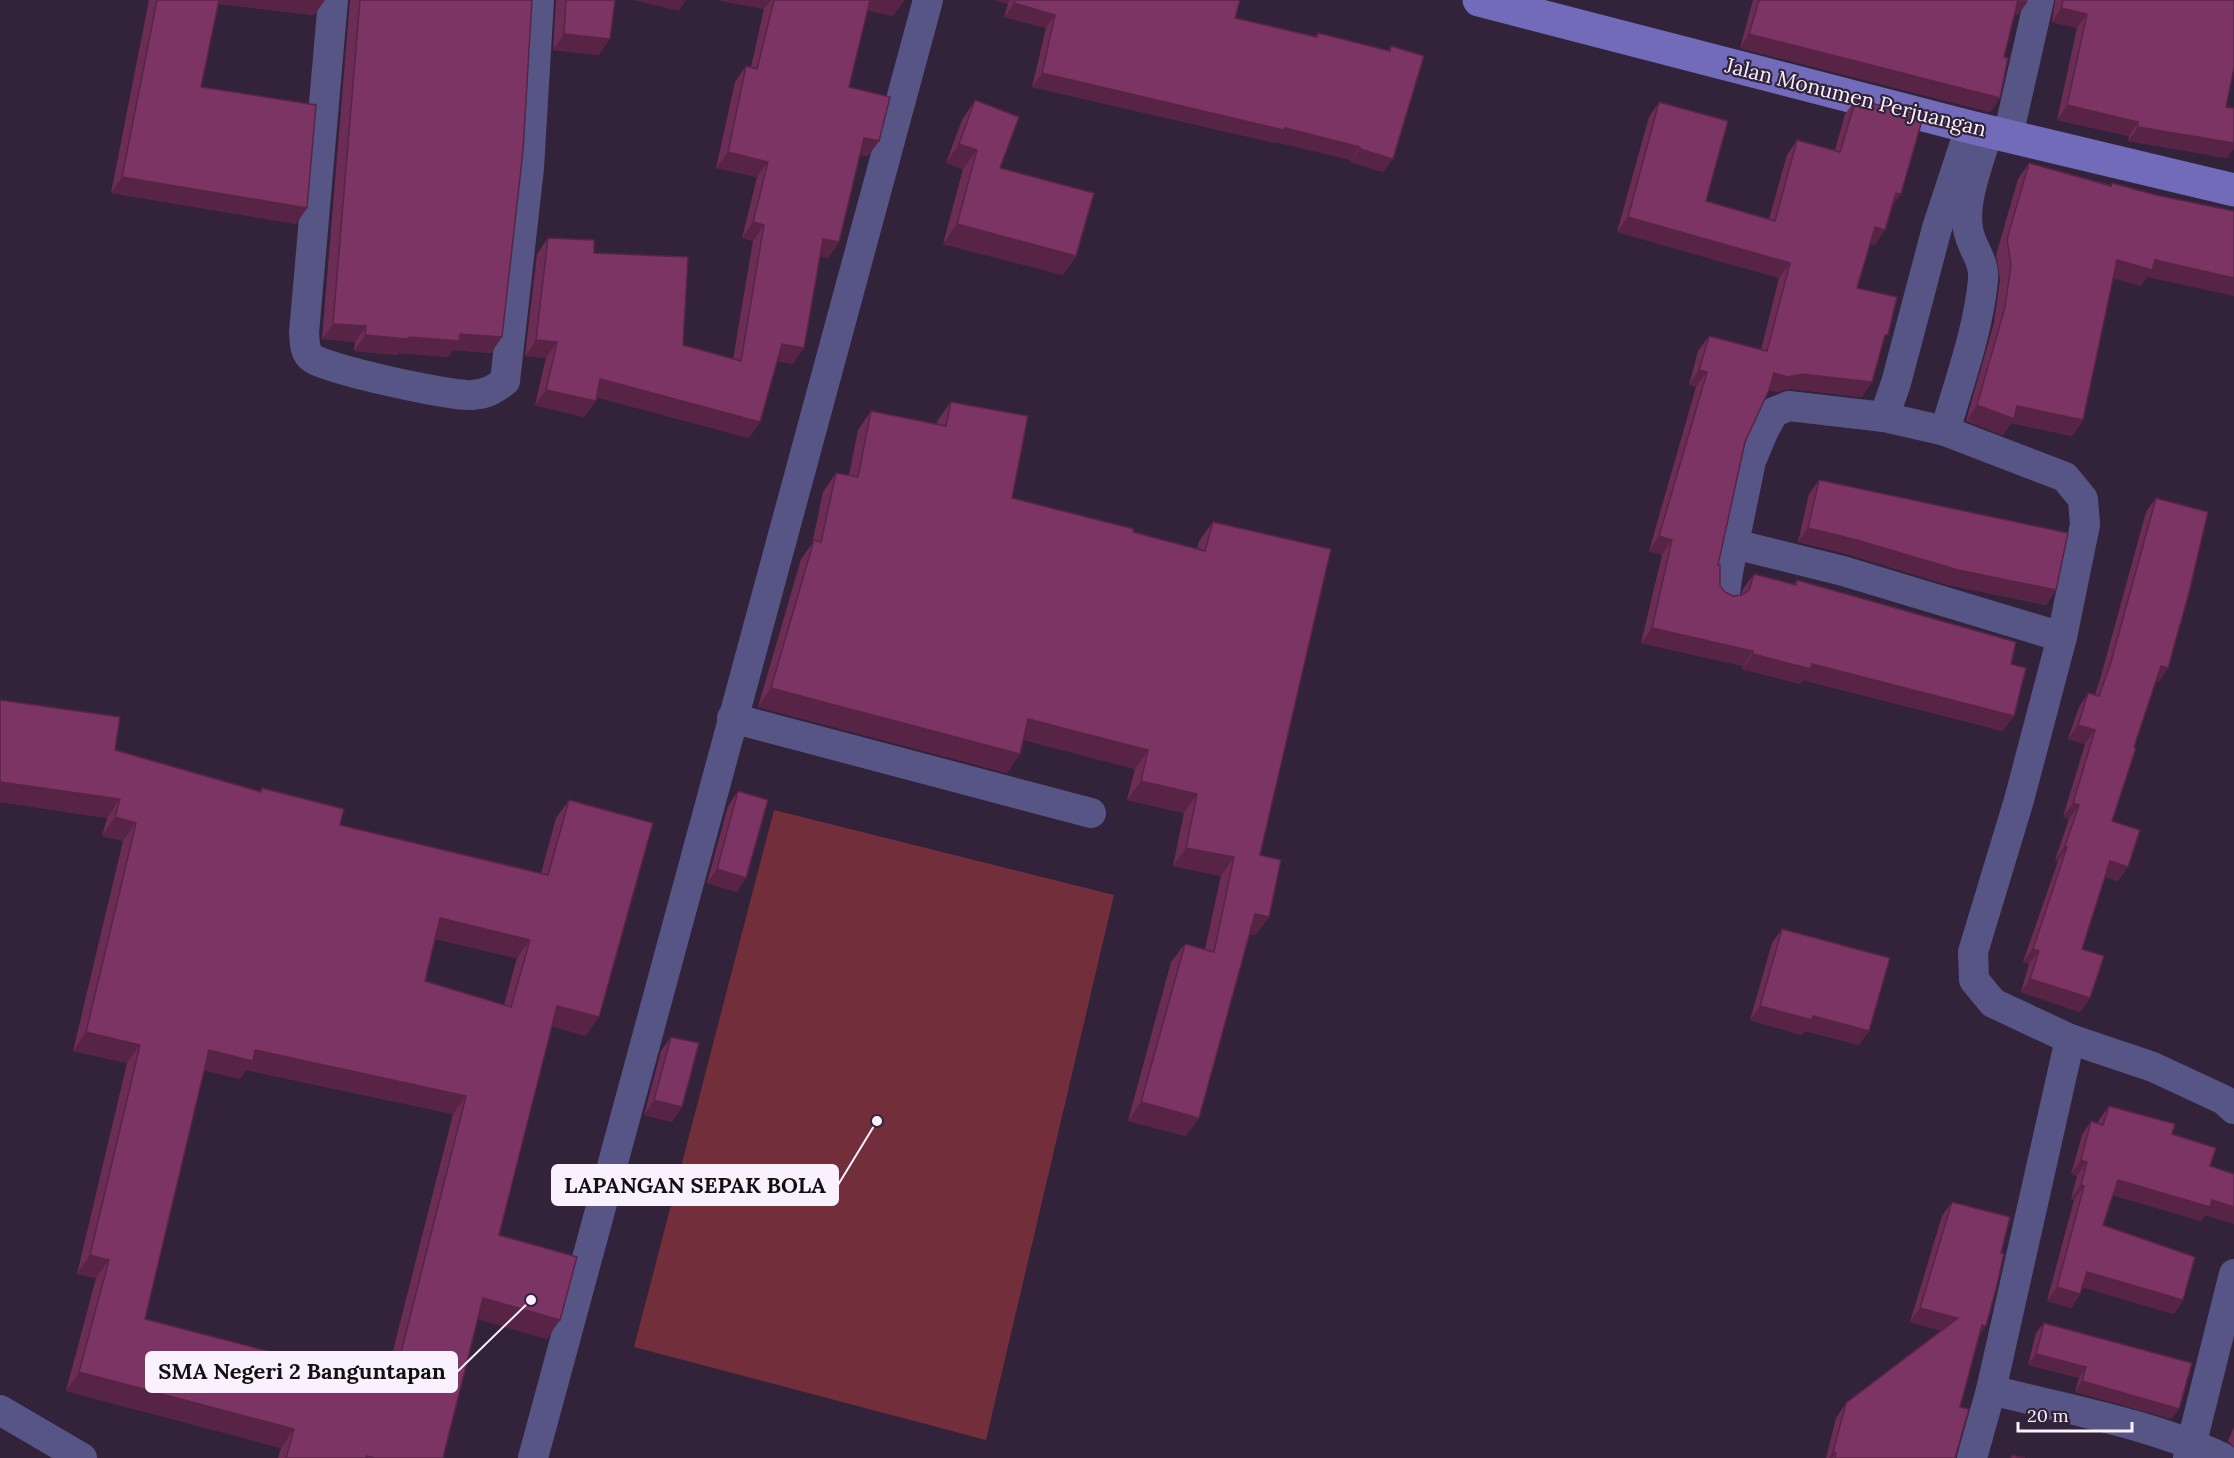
<svg xmlns="http://www.w3.org/2000/svg" width="2234" height="1458" font-family="Lora,serif">
  <style>
    .green { fill: #722f3b }
    .lines { fill: none; stroke-linecap: round; stroke-linejoin: round }
    .street { stroke: #575586; stroke-width: 30 }
    .secondary { stroke: #716bba; stroke-width: 33 }
    .wall { fill: #6b2d56; fill-rule: evenodd }
    .shaded-wall { fill: #572446 }
    .building { fill: #7c3464; stroke: #572446; stroke-width: 1.5; fill-rule: evenodd }
    .labels { text-anchor: middle; dominant-baseline: central; stroke-width: 4.5; stroke-linejoin: round; paint-order: stroke }
    .street-label { font-size: 21px; fill: #f9f2fe; stroke: #32233a }
    .leader { fill: none; stroke: #f9f2fe; stroke-width: 2 }
    .callout-dot { fill: #f9f2fe; stroke: #32233a; stroke-width: 2 }
    .callout { fill: #f9f2fe; stroke: #f9f2fe; stroke-width: 2 }
    .callout-label { font-size: 22px; text-anchor: middle; font-weight: bold; fill: #111 }
  </style>
  <rect width="100%" height="100%" fill="#32233a"/>
  <path class="green" d="M774 810 1114 895 986 1440 634 1347Z"/>
  <g class="lines">
    <g class="street">
      <path d="M333 0 304 333C305 342 304 352 312 358 324 369 454 397 472 395 486 394 494 390 505 381L529 168 539 0"/>
      <path d="M2008 136 2039 0"/>
      <path d="M1884 417 1896 383 1937 228 1964 146"/>
      <path d="M1945 431C1959 382 1978 332 1983 280 1985 260 1971 248 1968 229 1963 199 1980 160 1988 131"/>
      <path d="M1734 544 1843 571 2062 637"/>
      <path d="M1725 594 1728 572 1751 461 1764 430 1774 412 1789 406 1884 417 1945 431 2065 477 2083 499 2085 525 2062 637 2019 800 1973 952 1974 980 1993 1003 2070 1039 2153 1067 2224 1100 2234 1109"/>
      <path d="M732 718 1091 813"/>
      <path d="M1991 1390C2066 1409 2152 1424 2223 1458"/>
      <path d="M0 1410 82 1458"/>
      <path d="M533 1458 928 0"/>
      <path d="M1972 1458 1991 1390 2070 1039"/>
      <path d="M2188 1458 2234 1274"/>
    </g>
    <path class="secondary" d="M1479 0 1970 127 2234 190"/>
  </g>
  <g class="wall">
    <path d="M149 0H325L314 15 218 4 201 87 307 208 296 224 111 193Z"/>
    <path d="M350 0H532L502 337 491 353 453 350 448 357 399 353 397 355 354 351 355 342 322 339Z"/>
    <path d="M556 0H616L614 2 599 55 553 50Z"/>
    <path d="M718 0H904L893 16 867 10 849 87 879 141 868 156 860 155 839 242 828 258 820 256 793 364 777 361 760 422 749 438 596 397 584 417 535 405 546 358 525 356 537 254 548 238 594 253 683 345 733 359 753 241 742 238 757 177 716 168 735 82 746 66 751 67 764 9Z"/>
    <path d="M994 0H1240L1235 18 1315 36 1318 33 1388 51 1391 46 1383 172 1350 162 1351 160 1276 142 1275 143 1032 87 1046 28 1004 17 1008 4Z"/>
    <path d="M1753 0H2028L2018 15H2015L2004 57 2000 98 1990 112 1740 48Z"/>
    <path d="M2055 0H2234L2226 107 2227 158 2128 141 2129 136 2057 120 2077 28 2052 22Z"/>
    <path d="M1856 99 1901 194 1892 206 1875 245 1870 243 1857 288 1883 343 1872 382 1862 397 1791 389 1777 392 1769 390 1745 442 1718 565 1720 586 1725 592 1733 596 1741 595 1743 589 1754 574 1794 584 1797 580 2011 664 2003 731 1803 680 1800 684 1742 669 1743 666 1641 643 1662 555 1649 551 1696 387 1689 385 1698 351 1709 336 1761 350 1779 278 1617 232 1649 117 1659 102 1706 201 1769 219 1787 155 1797 140 1835 150 1845 114Z"/>
    <path d="M975 100 1000 168 1076 256 1063 275 943 244 963 169 946 163 962 120Z"/>
    <path d="M2029 163 2111 185 2112 183 2147 277 2141 286 2113 278 2083 420 2072 436 2011 423 2003 435 1966 421 1994 323 2000 280 1996 255 2018 179Z"/>
    <path d="M951 402 1012 498 1197 549 1199 541 1213 522 1260 855 1256 935 1250 934 1186 1136 1128 1121 1171 962 1185 944 1205 949 1221 876 1173 866 1184 813 1127 800 1135 769 1024 740 1020 754 1007 773 758 707 801 559 812 544 823 492 836 473 849 475 858 430 871 411 937 424V421Z"/>
    <path d="M1819 480 2056 590 2046 605 1948 585 1847 554 1798 542 1809 494Z"/>
    <path d="M2156 498 2168 668 2158 682 2156 681 2134 747 2112 821 2118 881 2105 877 2082 949 2090 998 2080 1012 2021 992 2029 964 2023 962 2058 861 2055 860 2069 819 2063 817 2085 744 2068 739 2079 707 2088 693 2095 695 2101 676 2146 512Z"/>
    <path d="M0 700 115 750 260 791 262 788 340 825 541 873 556 818 569 800 586 1036 552 1026 499 1235 547 1339 478 1319 443 1458H278L281 1448 66 1391 96 1278 77 1274 127 1063 73 1051 123 841 102 836 107 818 0 802ZM435 939 517 958 504 1005 425 981ZM204 1070 240 1079 246 1070 453 1114 385 1382 145 1319Z"/>
    <path d="M738 791 746 878 737 892 707 883 728 806Z"/>
    <path d="M1782 929 1859 1045 1805 1031 1802 1035 1750 1020 1772 943Z"/>
    <path d="M671 1037 682 1107 672 1122 644 1115 661 1051Z"/>
    <path d="M2109 1106 2172 1134 2210 1166 2234 1174V1224L2205 1215 2201 1221 2113 1195 2103 1225 2183 1300 2174 1314 2082 1287 2080 1294 2071 1308 2047 1301 2074 1200 2071 1199 2077 1176 2071 1174 2082 1135 2091 1121 2098 1123 2099 1120Z"/>
    <path d="M1952 1202 2001 1253 1986 1326 1980 1334 1960 1407 1955 1458H1826L1836 1418 1846 1403 1942 1331 1910 1322 1942 1216Z"/>
    <path d="M2044 1323 2172 1419 2075 1392 2079 1378 2028 1365 2036 1333Z"/>
    <path d="M2234 1427V1447L2228 1441Z"/>
  </g>
  <g class="shaded-wall">
    <path d="M212 0H325L314 15 210 3Z"/>
    <path d="M633 0H686L679 11Z"/>
    <path d="M718 0H771L764 9Z"/>
    <path d="M866 0H901L904 1 893 16 860 9Z"/>
    <path d="M994 0H1010L1008 4Z"/>
    <path d="M2018 0 2028 1 2018 15 2009 14Z"/>
    <path d="M1014 3 1055 15 1046 28 1004 17Z"/>
    <path d="M2061 8 2087 14 2077 28 2052 22Z"/>
    <path d="M564 34 610 39 599 55 553 50Z"/>
    <path d="M1749 34 2000 98 1990 112 1740 48Z"/>
    <path d="M1042 73 1285 128 1360 147 1351 160 1276 142 1275 143 1032 87Z"/>
    <path d="M2067 105 2138 122 2129 136 2057 120Z"/>
    <path d="M2138 127 2234 143V149L2227 158 2128 141Z"/>
    <path d="M864 138 879 141 868 156 853 154Z"/>
    <path d="M959 144 977 150 963 169 946 163Z"/>
    <path d="M1360 149 1393 159 1383 172 1350 162Z"/>
    <path d="M728 152 768 162 757 177 716 168Z"/>
    <path d="M122 177 307 208 296 224 111 193Z"/>
    <path d="M1896 193 1901 194 1890 209Z"/>
    <path d="M1628 217 1790 263 1779 278 1617 232Z"/>
    <path d="M753 222 764 225 753 241 742 238Z"/>
    <path d="M957 224 1076 256 1063 275 943 244Z"/>
    <path d="M1875 227 1885 230 1875 245 1864 242Z"/>
    <path d="M823 239 839 242 828 258 812 254Z"/>
    <path d="M2117 260H2155L2234 278V296L2147 277 2141 286 2106 276Z"/>
    <path d="M333 324 366 326 355 342 322 339Z"/>
    <path d="M460 334 502 337 491 353 453 350 448 357 399 353 397 355 354 351 365 335 409 337Z"/>
    <path d="M536 340 557 342 546 358 525 356Z"/>
    <path d="M782 344 804 348 793 364 771 359Z"/>
    <path d="M1699 370 1707 372 1696 387 1689 385Z"/>
    <path d="M1774 373 1802 374 1872 382 1862 397 1791 389 1777 392 1763 388Z"/>
    <path d="M600 379 760 422 749 438 589 395Z"/>
    <path d="M546 390 596 401 584 417 535 405Z"/>
    <path d="M1977 405 2017 406 2083 420 2072 436 2011 423 2003 435 1966 421Z"/>
    <path d="M1808 528 2056 590 2046 605 1948 585 1847 554 1798 542Z"/>
    <path d="M1659 536 1672 540 1662 555 1649 551Z"/>
    <path d="M1652 628 1753 651 1743 666 1641 643Z"/>
    <path d="M1753 654 1812 664 2014 716 2003 731 1803 680 1800 684 1742 669Z"/>
    <path d="M2161 666 2168 668 2158 682 2151 680Z"/>
    <path d="M771 688 1020 754 1007 773 758 707Z"/>
    <path d="M1028 719 1148 750 1135 769 1015 738Z"/>
    <path d="M2078 725 2095 730 2085 744 2068 739Z"/>
    <path d="M1141 781 1197 794 1184 813 1127 800Z"/>
    <path d="M0 782 120 799 107 818 0 802Z"/>
    <path d="M2073 803 2079 805 2069 819 2063 817Z"/>
    <path d="M115 817 136 823 123 841 102 836Z"/>
    <path d="M2065 846 2067 847 2058 861 2055 860Z"/>
    <path d="M1186 848 1234 857 1221 876 1173 866Z"/>
    <path d="M2110 861 2128 867 2118 881 2101 875Z"/>
    <path d="M717 869 746 878 737 892 707 883Z"/>
    <path d="M1255 914 1269 917 1256 935 1242 933Z"/>
    <path d="M440 918 530 940 517 958 427 937Z"/>
    <path d="M2033 949 2039 951 2029 964 2023 962Z"/>
    <path d="M2030 979 2090 998 2080 1012 2021 992Z"/>
    <path d="M557 1006 599 1017 586 1036 544 1024Z"/>
    <path d="M1760 1006 1813 1016 1869 1031 1859 1045 1805 1031 1802 1035 1750 1020Z"/>
    <path d="M86 1032 140 1045 127 1063 73 1051Z"/>
    <path d="M209 1050H255L466 1096 453 1114 246 1070 240 1079 196 1068Z"/>
    <path d="M654 1100 682 1107 672 1122 644 1115Z"/>
    <path d="M1141 1102 1199 1118 1186 1136 1128 1121Z"/>
    <path d="M2081 1160 2087 1162 2077 1176 2071 1174Z"/>
    <path d="M2118 1180 2212 1200 2234 1207V1224L2205 1215 2201 1221 2108 1193Z"/>
    <path d="M2081 1185 2084 1186 2074 1200 2071 1199Z"/>
    <path d="M90 1255 109 1260 96 1278 77 1274Z"/>
    <path d="M2087 1272 2183 1300 2174 1314 2078 1286Z"/>
    <path d="M2057 1287 2080 1294 2071 1308 2047 1301Z"/>
    <path d="M483 1298 560 1320 547 1339 470 1317Z"/>
    <path d="M1920 1308 1958 1318 1948 1333 1910 1322Z"/>
    <path d="M1982 1325 1986 1326 1976 1340Z"/>
    <path d="M2036 1354 2086 1367 2079 1378 2028 1365Z"/>
    <path d="M79 1372 294 1429 281 1448 66 1391Z"/>
    <path d="M2082 1381 2179 1409 2172 1419 2075 1392Z"/>
    <path d="M1833 1452 1836 1453 1832 1458H1829Z"/>
  </g>
  <g class="building">
    <path d="M157 0H219L201 87 316 105 307 208 122 177Z"/>
    <path d="M360 0H532L523 151 502 337 460 334 459 341 409 337 408 339 365 335 366 326 333 324Z"/>
    <path d="M566 0H615L610 39 564 34Z"/>
    <path d="M774 0H870L849 87 890 97 879 141 864 138 839 242 823 239 804 348 782 344 760 422 600 379 596 401 546 390 557 342 536 340 548 238 594 240V253L688 257 683 345 741 361 764 225 753 222 768 162 728 152 746 66 757 69Z"/>
    <path d="M1015 0H1240L1235 18 1317 37 1318 33 1390 51 1391 46 1424 56 1393 159 1360 149V147L1285 128 1284 130 1042 73 1055 15 1014 3Z"/>
    <path d="M1759 0H2018L2004 57 2008 58 2000 98 1749 34Z"/>
    <path d="M2063 0H2234V67L2226 107 2234 108V143L2138 127V122L2067 105 2087 14 2061 8Z"/>
    <path d="M1856 99 1923 117 1901 194 1896 193 1885 230 1875 227 1857 288 1897 297 1888 335H1885L1872 382 1802 374 1788 377 1774 373 1769 390 1745 442 1718 565H1720V586L1725 592 1733 596 1742 595 1749 590 1754 574 1796 585 1797 580 2016 642 2011 664 2026 668 2014 716 1812 664 1811 669 1753 654V651L1652 628 1672 540 1659 536 1707 372 1699 370 1709 336 1767 351 1790 263 1628 217 1659 102 1728 121 1706 201 1775 221 1797 140 1840 152Z"/>
    <path d="M975 100 1019 117 1000 168 1094 193 1076 256 957 224 977 150 959 144Z"/>
    <path d="M2029 163 2111 186 2112 183 2156 195 2234 211V278L2155 260 2152 270 2117 260 2083 420 2017 406 2014 419 1977 405 2005 307 2011 265 2007 239Z"/>
    <path d="M951 402 1028 416 1012 498 1134 529 1133 532 1205 551 1213 522 1331 549 1260 855 1281 860 1269 917 1255 914 1199 1118 1141 1102 1185 944 1214 952 1234 857 1186 848 1197 794 1141 781 1148 750 1028 719 1020 754 771 688 814 540 821 542 836 473 858 477 871 411 946 426Z"/>
    <path d="M1819 480 2068 533 2056 590 1958 570 1857 540 1808 528Z"/>
    <path d="M2156 498 2208 512 2189 593 2168 668 2161 666 2134 747 2136 748 2112 821 2140 830 2128 867 2110 861 2082 949 2104 956 2090 998 2030 979 2039 951 2033 949 2067 847 2065 846 2079 805 2073 803 2095 730 2078 725 2088 693 2099 696 2111 662Z"/>
    <path d="M0 700 120 717 115 750 261 792 262 788 344 809 340 825 548 875 569 800 653 823 599 1017 557 1006 499 1235 577 1257 560 1320 483 1298 443 1458H374L367 1456 366 1458H286L294 1429 79 1372 109 1260 90 1255 140 1045 86 1032 136 823 115 817 120 799 0 782ZM440 918 530 940 511 1007 425 981ZM209 1050 253 1061 255 1050 466 1096 393 1384 145 1319Z"/>
    <path d="M738 791 768 800 746 878 717 869Z"/>
    <path d="M1782 929 1890 958 1869 1031 1813 1016 1812 1020 1760 1006Z"/>
    <path d="M671 1037 699 1043 682 1107 654 1100Z"/>
    <path d="M2109 1106 2175 1124 2172 1134 2216 1148 2210 1166 2234 1174V1207L2212 1200 2210 1207 2118 1180 2103 1225 2195 1257 2183 1300 2087 1272 2080 1294 2057 1287 2084 1186 2081 1185 2087 1162 2081 1160 2091 1121 2103 1125Z"/>
    <path d="M1952 1202 2010 1217 2001 1253 2004 1254 1996 1289 1986 1326 1982 1325 1960 1407 1969 1409 1955 1458H1835L1836 1453 1833 1452 1846 1403 1958 1318 1920 1308Z"/>
    <path d="M2044 1323 2192 1363 2179 1409 2082 1381 2086 1367 2036 1354Z"/>
    <path d="M2012 1455 2025 1458H2011Z"/>
  </g>
  <g class="labels">
    <g class="street-label">
      <text transform="translate(1856 97) rotate(14)">Jalan Monumen Perjuangan</text>
    </g>
  </g>
  <path class="leader" d="M877 1121L838 1185M531 1300L457 1372"/>
  <g class="callout-dot">
    <circle cx="877" cy="1121" r="6"/>
    <circle cx="531" cy="1300" r="6"/>
  </g>
  <g class="callout">
    <rect x="552" y="1165" width="286" height="40" rx="6"/>
    <rect x="146" y="1352" width="311" height="40" rx="6"/>
  </g>
  <g class="callout-label">
    <text x="695" y="1193">LAPANGAN SEPAK BOLA</text>
    <text x="302" y="1379">SMA Negeri 2 Banguntapan</text>
  </g>
  <path d="M2018 1422v9h114v-9" fill="none" stroke="#f9f2fe" stroke-width="3"/>
  <text x="2027" y="1422" font-size="18" fill="#f9f2fe" stroke="#32233a" stroke-width="4.5" paint-order="stroke">20 m</text>
</svg>
